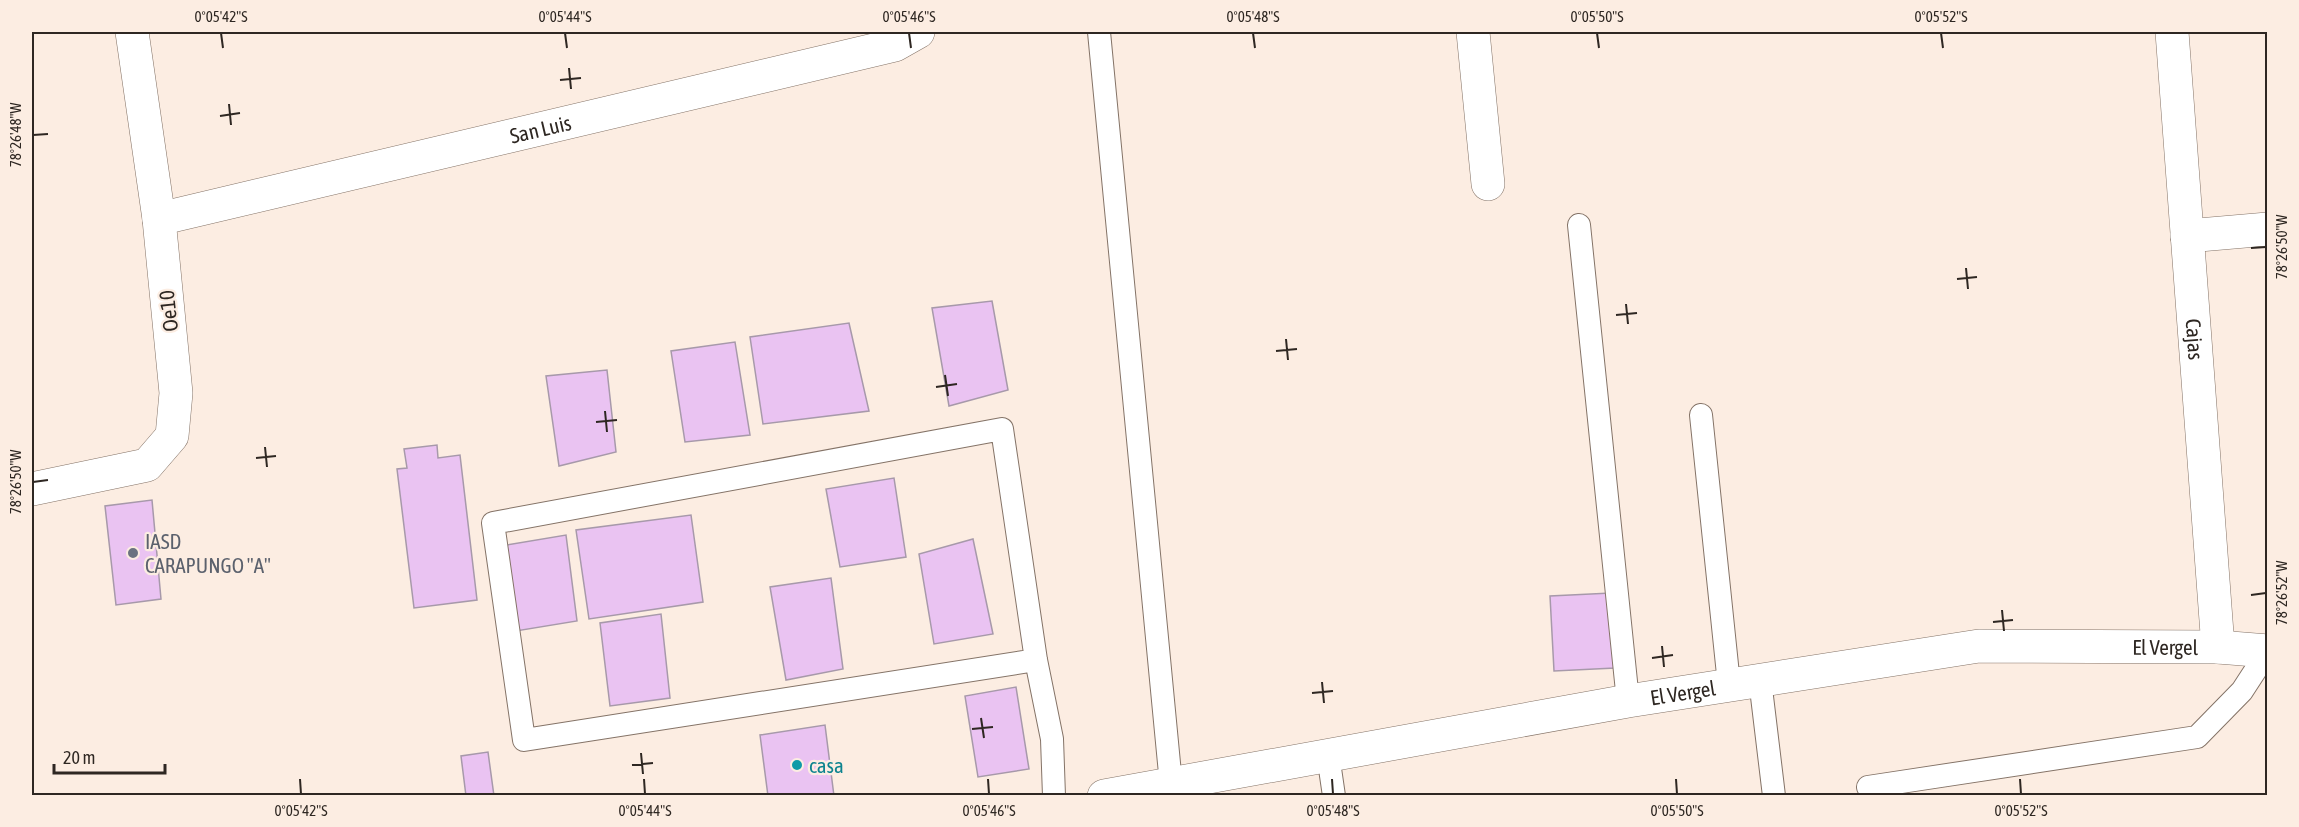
<svg xmlns="http://www.w3.org/2000/svg" width="2299" height="827" font-family="'Asap Condensed',sans-serif">
  <style>
    .building { fill: #eac3f2; stroke: #a799aa; stroke-width: 1.5 }
    .lines { fill: none; stroke-linecap: round; stroke-linejoin: round }
    .service-casing { stroke: #847367; stroke-width: 24 }
    .minor-casing { stroke: #847367; stroke-width: 34 }
    .service { stroke: #fff; stroke-width: 22 }
    .minor { stroke: #fff; stroke-width: 33 }
    .ticks { fill: none; stroke: #2e2722; stroke-width: 2 }
    .worship-dot { fill: #6b7280; stroke: #fcede2; stroke-width: 2 }
    .culture-dot { fill: #0f9aa8; stroke: #fcede2; stroke-width: 2 }
    .labels { text-anchor: middle; dominant-baseline: central; stroke-width: 4.5; stroke-linejoin: round; paint-order: stroke }
    .street-label { font-size: 21px; fill: #2e2722; stroke: #fcede2 }
    .worship-label { font-size: 21px; fill: #5b616d; stroke: #fcede2; text-anchor: start }
    .culture-label { font-size: 21px; fill: #0d838f; stroke: #fcede2; text-anchor: start }
    .neatline { fill: none; stroke: #2e2722; stroke-width: 2 }
    .ticks-label { font-size: 15px; text-anchor: middle; fill: #2e2722 }
  </style>
  <rect width="100%" height="100%" fill="#fcede2"/>
  <g class="building">
    <path d="M992 301 1008 390 949 406 932 308Z"/>
    <path d="M849 323 869 411 763 424 750 337Z"/>
    <path d="M735 342 750 435 685 442 671 351Z"/>
    <path d="M607 370 616 452 559 466 546 376Z"/>
    <path d="M437 445 438 458 460 455 477 600 414 608 397 469 407 468 404 449Z"/>
    <path d="M894 478 906 557 840 567 826 489Z"/>
    <path d="M152 500 161 599 116 605 105 506Z"/>
    <path d="M691 515 703 602 589 619 576 530Z"/>
    <path d="M566 535 577 621 516 631 507 545Z"/>
    <path d="M973 539 993 634 934 644 919 554Z"/>
    <path d="M831 578 843 669 786 680 770 587Z"/>
    <path d="M1611 593 1615 668 1554 671 1550 596Z"/>
    <path d="M661 614 670 698 610 706 600 623Z"/>
    <path d="M1016 687 1029 769 978 777 965 696Z"/>
    <path d="M825 725 834 796H768L760 735Z"/>
    <path d="M488 752 494 796H466L461 756Z"/>
  </g>
  <g class="lines">
    <defs>
      <g id="service">
        <path d="M1099 32 1171 784"/>
        <path d="M1579 225 1628 701"/>
        <path d="M1701 415 1729 684"/>
        <path d="M1036 660 524 740 493 523 1002 429 1036 660 1052 739 1054 796"/>
        <path d="M1760 680 1774 796"/>
        <path d="M1328 755 1334 796"/>
        <path d="M1868 787 2197 737 2242 691 2268 651"/>
      </g>
      <g id="minor">
        <path d="M1473 32 1488 184"/>
        <path id="s1" d="M2172 32 2218 647"/>
        <path id="s2" d="M159 219 895 45 918 32"/>
        <path d="M2187 236 2268 229"/>
        <path d="M32 489 147 465 172 436 176 393 159 219 132 32"/>
        <path id="s3" d="M1104 796 1628 701 1979 646 2218 647 2268 651"/>
      </g>
    </defs>
    <use href="#service" class="service-casing"/>
    <use href="#minor" class="minor-casing"/>
    <use href="#service" class="service"/>
    <use href="#minor" class="minor"/>
  </g>
  <path class="ticks" d="M221 33 223 48M565 33 567 48M909 33 911 48M1253 33 1255 48M1597 33 1599 48M1941 33 1943 48M569 68 571 89M560 80 581 78M229 104 231 125M220 116 240 113M33 135 48 134M2251 248 2266 247M1966 268 1968 289M1957 279 1977 277M1626 304 1628 324M1616 315 1637 313M1286 339 1288 360M1276 351 1297 349M945 375 948 396M936 387 957 384M605 411 607 432M596 422 617 420M265 447 267 467M256 458 276 456M33 482 48 480M2251 595 2266 593M2002 610 2004 631M1993 622 2013 620M1662 646 1664 667M1652 658 1673 655M1322 682 1324 703M1312 693 1333 691M981 718 984 738M972 729 993 727M641 753 643 774M632 765 653 763M300 779 301 794M644 779 645 794M988 779 989 794M1332 779 1333 794M1676 779 1677 794M2020 779 2021 794"/>
  <circle class="worship-dot" cx="133" cy="553" r="6"/>
  <circle class="culture-dot" cx="797" cy="765" r="6"/>
  <g class="labels">
    <g class="street-label">
      <text stroke="none"><textPath href="#s2" startOffset="392">San Luis</textPath></text>
      <text transform="translate(168 311) rotate(-96)">Oe10</text>
      <text stroke="none"><textPath href="#s1" startOffset="308">Cajas</textPath></text>
      <text stroke="none"><textPath href="#s3" startOffset="1074">El Vergel</textPath></text>
      <text stroke="none"><textPath href="#s3" startOffset="588">El Vergel</textPath></text>
    </g>
    <g class="worship-label">
      <text x="145" y="541">IASD<tspan x="145" dy="24">CARAPUNGO "A"</tspan></text>
    </g>
    <g class="culture-label">
      <text x="809" y="765">casa</text>
    </g>
  </g>
  <rect width="2299" height="827" fill="none" stroke="#fcede2" stroke-width="66"/>
  <path d="M54 764v9h111v-9" fill="none" stroke="#2e2722" stroke-width="3"/>
  <text x="63" y="764" font-size="18" fill="#2e2722" stroke="#fcede2" stroke-width="4.5" paint-order="stroke">20 m</text>
  <rect x="33" y="33" width="2233" height="761" class="neatline"/>
  <g class="ticks-label">
    <text x="221" y="22">0°05'42"S</text>
    <text x="565" y="22">0°05'44"S</text>
    <text x="909" y="22">0°05'46"S</text>
    <text x="1253" y="22">0°05'48"S</text>
    <text x="1597" y="22">0°05'50"S</text>
    <text x="1941" y="22">0°05'52"S</text>
    <text transform="translate(16 135) rotate(-90)" y="5">78°26'48"W</text>
    <text transform="translate(2282 247) rotate(-90)" y="5">78°26'50"W</text>
    <text transform="translate(16 482) rotate(-90)" y="5">78°26'50"W</text>
    <text transform="translate(2282 593) rotate(-90)" y="5">78°26'52"W</text>
    <text x="301" y="816">0°05'42"S</text>
    <text x="645" y="816">0°05'44"S</text>
    <text x="989" y="816">0°05'46"S</text>
    <text x="1333" y="816">0°05'48"S</text>
    <text x="1677" y="816">0°05'50"S</text>
    <text x="2021" y="816">0°05'52"S</text>
  </g>
</svg>
